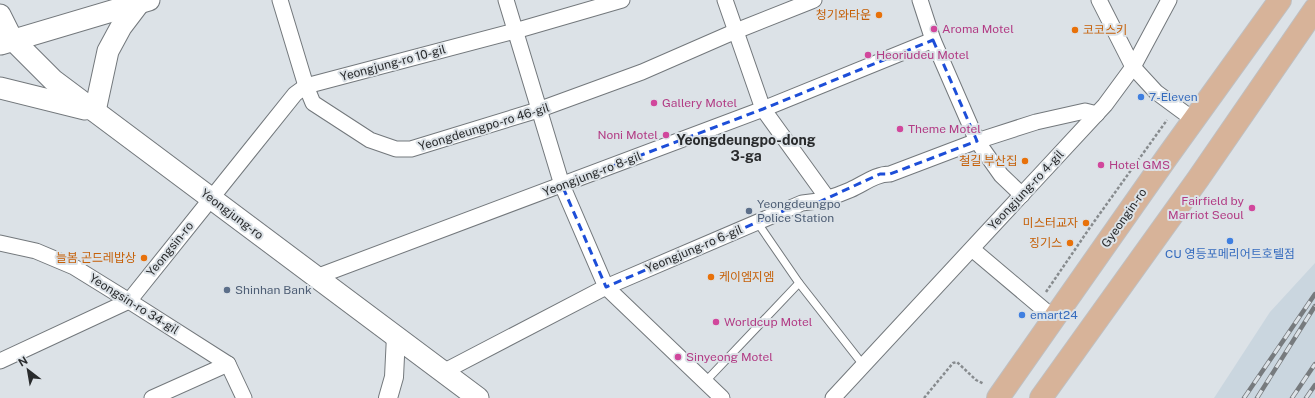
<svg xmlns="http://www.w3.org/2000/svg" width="1315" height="398" font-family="'Public Sans','Noto Sans KR',sans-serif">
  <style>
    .built { fill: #cad6df }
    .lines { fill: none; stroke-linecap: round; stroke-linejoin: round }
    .service-casing { stroke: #73787c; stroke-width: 9 }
    .minor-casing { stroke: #73787c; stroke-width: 17 }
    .tertiary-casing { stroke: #73787c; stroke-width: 20 }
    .secondary-casing { stroke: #73787c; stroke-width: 23 }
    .primary-casing { stroke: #bfbfc0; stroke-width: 24 }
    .path { stroke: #878b8e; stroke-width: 2.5; stroke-dasharray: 3 2; stroke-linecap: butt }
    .service { stroke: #fff; stroke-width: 7 }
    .minor { stroke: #fff; stroke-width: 15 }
    .tertiary { stroke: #fff; stroke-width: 18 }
    .secondary { stroke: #fff; stroke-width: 21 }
    .primary { stroke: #d7b399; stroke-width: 22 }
    .rail-casing { stroke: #777b7e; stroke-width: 4.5 }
    .rail { stroke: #dce2e7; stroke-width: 3; stroke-dasharray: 9; stroke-linecap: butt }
    .marked { fill: none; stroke: #1d4ed8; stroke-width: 3; stroke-dasharray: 8 5; stroke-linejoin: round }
    .food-dot { fill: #e8710a; stroke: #dce2e7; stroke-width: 1.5 }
    .hotel-dot { fill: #d1479c; stroke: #dce2e7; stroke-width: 1.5 }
    .shop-dot { fill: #3f7fe0; stroke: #dce2e7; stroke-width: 1.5 }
    .service-dot { fill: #5c6f8a; stroke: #dce2e7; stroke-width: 1.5 }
    .labels { text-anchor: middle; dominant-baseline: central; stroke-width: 4; stroke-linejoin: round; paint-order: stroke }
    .food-label { font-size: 12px; fill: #c56008; stroke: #dce2e7; text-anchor: end }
    .hotel-label { font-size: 12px; fill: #b23c85; stroke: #dce2e7; text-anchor: start }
    .street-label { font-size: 12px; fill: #292b2d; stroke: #dce2e7 }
    .shop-label { font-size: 12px; fill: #366cbe; stroke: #dce2e7; text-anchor: start }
    .service-label { font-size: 12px; fill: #4e5e75; stroke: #dce2e7; text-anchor: start }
    .quarter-label { font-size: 14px; font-weight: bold; fill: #292b2d; stroke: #dce2e7 }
  </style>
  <rect width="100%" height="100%" fill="#dce2e7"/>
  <path class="built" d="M1315 263V398H1214L1270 312Z"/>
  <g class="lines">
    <defs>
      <g id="service">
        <path d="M757 222 799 283 864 366"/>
        <path d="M705 382 799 283"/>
      </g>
      <g id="minor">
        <path d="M280 0 306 86 313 103 370 140 396 149H411L538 110 642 72 736 31 814 0"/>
        <path d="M506 0 562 185 606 287 722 398"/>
        <path d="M725 0 763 109 828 199"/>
        <path d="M920 0 933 40 977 141 1001 175 1022 195"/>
        <path d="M1099 0 1133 67 1156 92 1194 120"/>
        <path d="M0 243 36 251 74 267 129 301 228 364 244 398"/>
        <path d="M972 249 1055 319"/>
        <path d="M316 277 763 109 933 40"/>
        <path d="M0 361 129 301 295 94 306 86 515 31 622 0"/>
        <path d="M443 372 606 287 802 203C819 202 834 197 850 190 864 184 875 174 890 174L977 141 1036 122 1085 111 1097 114"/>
        <path d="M152 398 228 364"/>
        <path d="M833 398 1105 105 1133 67 1169 0"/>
      </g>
      <path id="tertiary" d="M388 398 394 377 396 336"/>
      <g id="secondary">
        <path d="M0 15 12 39 53 80 478 398"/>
        <path d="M1 44 149 0"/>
        <path d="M0 88 85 109"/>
        <path d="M95 111 108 51 121 27 140 2"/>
      </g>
      <g id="primary">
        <path d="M998 398 1167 157 1280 0"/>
        <path d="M1041 398 1198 179 1315 9"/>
      </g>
    </defs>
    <use href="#service" class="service-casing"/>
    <use href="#minor" class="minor-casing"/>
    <use href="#tertiary" class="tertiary-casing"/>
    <use href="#secondary" class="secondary-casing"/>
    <use href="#primary" class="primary-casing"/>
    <g class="path">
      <path d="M1046 292 1091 226 1167 120"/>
      <path d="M924 398 953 363 957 362 976 380 984 384"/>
    </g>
    <use href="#service" class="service"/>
    <use href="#minor" class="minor"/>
    <use href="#tertiary" class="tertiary"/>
    <use href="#secondary" class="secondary"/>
    <use href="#primary" class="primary"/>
    <defs>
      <g id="rail">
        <path d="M1244 398 1315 294"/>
        <path d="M1257 398 1315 306"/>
        <path d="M1292 398 1315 364"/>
        <path d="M1306 398 1315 385"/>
      </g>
    </defs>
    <use href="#rail" class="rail-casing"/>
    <use href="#rail" class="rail"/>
  </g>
  <path class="marked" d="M933 40 977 141 890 174H880L819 202 802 203 606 287 562 185 763 109Z"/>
  <g class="food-dot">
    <circle cx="879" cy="15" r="4"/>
    <circle cx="1075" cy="30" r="4"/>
    <circle cx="1025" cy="161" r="4"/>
    <circle cx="1086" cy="223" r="4"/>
    <circle cx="1070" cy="243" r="4"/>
    <circle cx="144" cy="258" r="4"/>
    <circle cx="711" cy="277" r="4"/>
  </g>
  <g class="hotel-dot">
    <circle cx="934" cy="29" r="4"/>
    <circle cx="868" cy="55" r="4"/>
    <circle cx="654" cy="103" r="4"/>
    <circle cx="900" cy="129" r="4"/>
    <circle cx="666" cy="135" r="4"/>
    <circle cx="1101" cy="165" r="4"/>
    <circle cx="1252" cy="208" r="4"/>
    <circle cx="716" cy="322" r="4"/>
    <circle cx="678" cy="357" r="4"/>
  </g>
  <g class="shop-dot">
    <circle cx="1141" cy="97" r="4"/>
    <circle cx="1230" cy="241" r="4"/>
    <circle cx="1022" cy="315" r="4"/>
  </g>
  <g class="service-dot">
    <circle cx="749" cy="211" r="4"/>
    <circle cx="227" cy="290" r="4"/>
  </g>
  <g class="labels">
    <g class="food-label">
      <text x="871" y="15">청기와타운</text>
      <text x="1083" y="30" text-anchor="start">코코스키</text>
      <text x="1017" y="161">철길 부산집</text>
      <text x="1078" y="223">미스터교자</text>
      <text x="1062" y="243">징기스</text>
      <text x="136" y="258">늘봄 곤드레밥상</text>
      <text x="719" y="277" text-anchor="start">케이엠지엠</text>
    </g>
    <g class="hotel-label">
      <text x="942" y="29">Aroma Motel</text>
      <text x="876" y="55">Heoriudeu Motel</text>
      <text x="662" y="103">Gallery Motel</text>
      <text x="908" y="129">Theme Motel</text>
      <text x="658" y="135" text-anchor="end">Noni Motel</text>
      <text x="1109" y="165">Hotel GMS</text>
      <text x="1244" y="201" text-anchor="end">Fairfield by<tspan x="1244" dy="14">Marriot Seoul</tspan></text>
      <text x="724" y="322">Worldcup Motel</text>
      <text x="686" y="357">Sinyeong Motel</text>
    </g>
    <g class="street-label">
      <text transform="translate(393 63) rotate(-15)">Yeongjung-ro 10-gil</text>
      <text transform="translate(484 127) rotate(-17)">Yeongdeungpo-ro 46-gil</text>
      <text transform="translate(592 174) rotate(-21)">Yeongjung-ro 8-gil</text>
      <text transform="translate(1026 190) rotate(-47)">Yeongjung-ro 4-gil</text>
      <text transform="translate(232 214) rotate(37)">Yeongjung-ro</text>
      <text transform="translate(1124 218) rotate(-55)">Gyeongin-ro</text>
      <text transform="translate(170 249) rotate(-51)">Yeongsin-ro</text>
      <text transform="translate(694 249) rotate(-23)">Yeongjung-ro 6-gil</text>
      <text transform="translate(134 304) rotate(32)">Yeongsin-ro 34-gil</text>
    </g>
    <g class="shop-label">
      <text x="1149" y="97">7-Eleven</text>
      <text x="1230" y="254" text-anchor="middle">CU 영등포메리어트호텔점</text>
      <text x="1030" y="315">emart24</text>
    </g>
    <g class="service-label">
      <text x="757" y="204">Yeongdeungpo<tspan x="757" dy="14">Police Station</tspan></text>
      <text x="235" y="290">Shinhan Bank</text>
    </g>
    <g class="quarter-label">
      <text x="746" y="140">Yeongdeungpo-dong<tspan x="746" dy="16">3-ga</tspan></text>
    </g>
  </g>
  <g transform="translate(28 370) rotate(329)" stroke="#dce2e7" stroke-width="3" paint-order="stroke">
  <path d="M0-3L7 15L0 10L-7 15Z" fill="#292b2d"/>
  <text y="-6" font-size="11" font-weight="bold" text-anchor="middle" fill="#292b2d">N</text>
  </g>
</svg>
